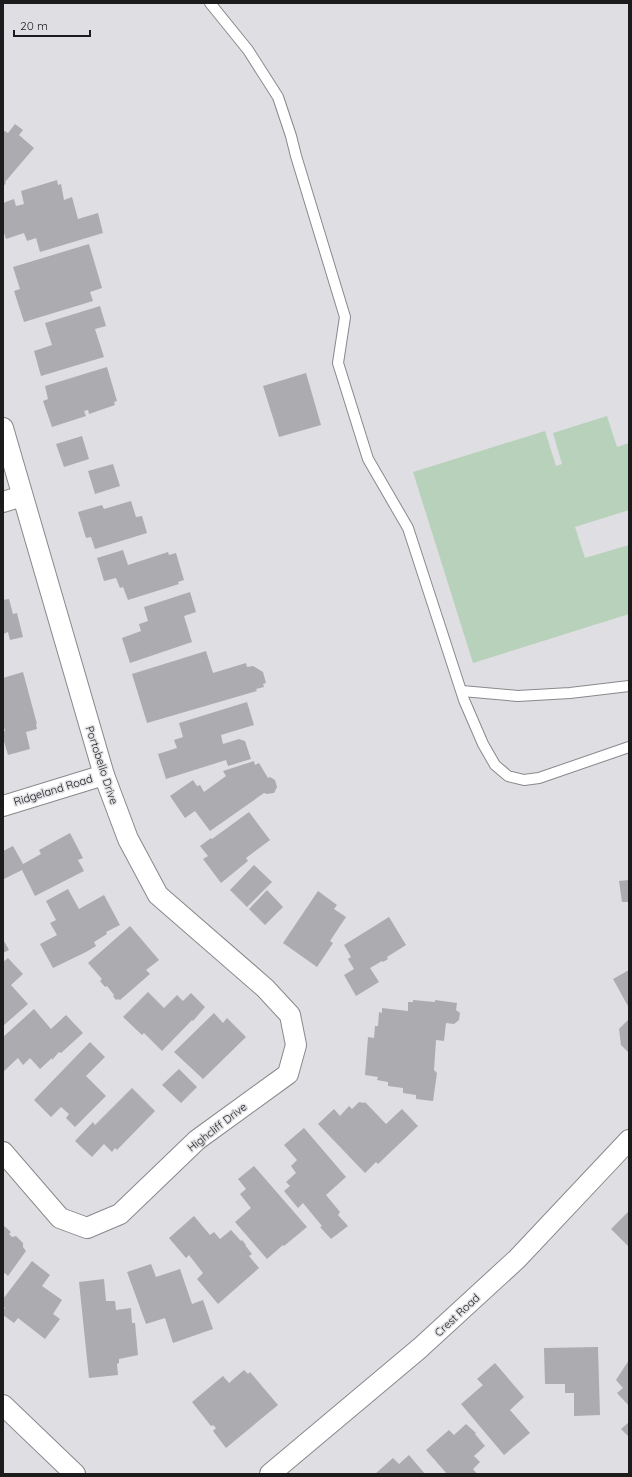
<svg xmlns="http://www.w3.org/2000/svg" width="632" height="1477" font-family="Quicksand,sans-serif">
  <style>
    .green { fill: #b8d1ba }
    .building { fill: #acabaf }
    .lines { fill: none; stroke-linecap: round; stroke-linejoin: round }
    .service-casing { stroke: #89898d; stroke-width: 12 }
    .minor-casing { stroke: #89898d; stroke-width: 22 }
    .service { stroke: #fff; stroke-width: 10 }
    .minor { stroke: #fff; stroke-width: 20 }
    .labels { text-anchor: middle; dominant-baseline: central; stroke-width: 3; stroke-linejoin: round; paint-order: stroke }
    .street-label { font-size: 11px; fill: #1c1c1d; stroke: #dfdfe3 }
  </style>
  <rect width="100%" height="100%" fill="#dfdfe3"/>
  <path class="green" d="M607 416 617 447 629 443V510L575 527 585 558 629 545V614L473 663 413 472 545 431 556 466 562 464 553 433Z"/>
  <g class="building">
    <path d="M15 124 23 130 19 135 34 148 5 182 6 183 3 187V130L8 133Z"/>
    <path d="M57 180 58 185 61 184 64 200 72 197 78 219 98 213 103 233 40 252 36 238 27 241 24 233 6 239 3 230V203L14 199 16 206 24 204 21 191Z"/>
    <path d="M89 244 102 288 90 292 93 301 24 322 14 291 20 289 13 267Z"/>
    <path d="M100 306 106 326 95 329 104 357 41 376 34 351 52 345 45 323Z"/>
    <path d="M107 367 117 401 114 402 115 405 89 414 88 410 84 411 86 416 52 427 43 401 48 399 45 386Z"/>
    <path d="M306 373 321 425 279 437 263 386Z"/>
    <path d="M82 436 89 459 64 467 56 444Z"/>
    <path d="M113 464 120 486 95 494 88 471Z"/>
    <path d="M131 501 136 517 142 516 147 533 95 549 91 537 86 538 78 512 102 505 104 509Z"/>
    <path d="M123 550 128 565 168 552 169 555 176 553 184 580 178 582 179 584 128 600 123 587 120 588 116 578 104 581 97 558Z"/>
    <path d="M190 592 196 612 184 616 192 642 130 663 122 638 141 631 139 624 148 621 144 607Z"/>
    <path d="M9 599 13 614 17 613 23 637 10 640 8 632 3 634V600Z"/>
    <path d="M206 651 213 673 246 663 247 667 253 666 263 672 266 683 263 684 264 687 256 689 257 691 147 723 132 674Z"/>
    <path d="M23 672 37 724H36L37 729 26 732 30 749 8 755 3 738V731H5L3 723V678Z"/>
    <path d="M247 702 254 725 221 735 223 744 239 739 245 741 251 759 228 766 226 760 166 779 158 754 177 748 174 740 183 737 179 723Z"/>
    <path d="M254 761 255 765 259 763 268 778 270 777 275 780 277 787 274 793 267 794 264 793 210 831 195 811 185 818 170 796 193 780 197 786 200 785 204 792 226 776 223 771Z"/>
    <path d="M249 812 270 840 246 858 248 861 221 883 203 859 208 856 200 846 211 838 212 839Z"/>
    <path d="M70 833 83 858 78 860 84 871 35 896 22 870 4 879 3 877V851L13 846 23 864 41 854 39 850Z"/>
    <path d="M254 865 272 882 247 907 230 890Z"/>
    <path d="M629 880V902H622L619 881Z"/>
    <path d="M68 889 79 909 104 895 120 925 106 932 107 934 94 942 96 946 86 952 53 968 40 944 57 935 50 923 56 920 46 901Z"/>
    <path d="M267 890 283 907 265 925 249 909Z"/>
    <path d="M318 891 337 905 334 909 346 917 330 941 333 943 317 967 283 943Z"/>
    <path d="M389 917 406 945 387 957 388 959 383 962 382 961 370 968 379 982 356 996 344 975 354 969 348 959 351 957 344 945Z"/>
    <path d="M130 926 159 960 146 970 150 974 120 1000 118 999 116 1000 113 996 114 995 107 986 105 987 100 981 102 979 88 963Z"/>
    <path d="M3 939 9 950 3 953Z"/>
    <path d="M8 958 23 974 11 985 28 1004 3 1026V962Z"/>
    <path d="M629 970V1008L613 979Z"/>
    <path d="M148 992 164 1008 177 995 183 1001 191 993 205 1007 193 1021 192 1020 162 1051 144 1033 142 1035 123 1017Z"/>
    <path d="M413 1000 435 1002V1000L457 1003 456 1010 460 1013 459 1020 454 1024 446 1023 444 1041 436 1040 434 1070 437 1073 433 1101 416 1099V1095L403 1093V1088L388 1086V1082L377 1080 378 1077 365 1075 368 1037 374 1038 375 1026H378L379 1012 382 1013V1008L408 1011V1002H413Z"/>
    <path d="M34 1009 51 1029 66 1015 83 1033 61 1053 59 1052 52 1060V1058L40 1069 30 1058 23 1065 18 1058 3 1072V1037Z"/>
    <path d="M214 1013 223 1023 227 1018 246 1037 203 1079 174 1052Z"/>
    <path d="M629 1019V1053L621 1045 619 1029Z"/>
    <path d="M90 1042 105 1057 86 1076 106 1096 75 1127 66 1118 69 1114 61 1107 51 1117 34 1100Z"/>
    <path d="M179 1069 197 1087 181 1103 162 1085Z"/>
    <path d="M132 1088 155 1111 117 1150 115 1148 112 1152 104 1144 92 1157 75 1141 93 1122 95 1125Z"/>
    <path d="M359 1102 364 1103 365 1102 386 1124 402 1109 418 1126 378 1164 376 1162 365 1173 318 1124 334 1109 340 1116 349 1106 352 1109Z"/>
    <path d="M304 1128 346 1177 326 1195 340 1212 338 1215 348 1226 331 1239 320 1227 322 1226 303 1203 298 1208 284 1191 290 1186 286 1182 296 1173 291 1166 297 1160 284 1145Z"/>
    <path d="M254 1166 307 1227 284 1246 283 1245 267 1259 235 1222 251 1208 240 1194 246 1189 238 1179Z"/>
    <path d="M629 1211V1247L611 1229Z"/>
    <path d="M194 1216 210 1235 214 1232 220 1239 231 1230 241 1241 242 1240 246 1245H245L252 1254 249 1256 259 1268 218 1304 197 1279 203 1273 189 1255 186 1258 169 1238Z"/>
    <path d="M3 1225 11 1232 9 1234 12 1237 16 1236 23 1243V1247L26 1251 8 1276 5 1273 3 1274Z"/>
    <path d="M32 1261 50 1275 42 1286 62 1300 53 1314 60 1319 45 1339 18 1318 14 1323 3 1315V1310L5 1308 3 1306V1299Z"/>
    <path d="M151 1264 156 1277 180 1269 192 1304 203 1300 213 1329 173 1343 165 1318 146 1324 127 1272Z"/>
    <path d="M104 1279 106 1301H115L116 1310 131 1308 132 1323H135L138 1355 119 1359V1363L117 1364 118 1375 89 1378 79 1282Z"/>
    <path d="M598 1347 600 1415 574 1416V1393H565V1384H545L544 1348Z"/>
    <path d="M629 1360V1406L617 1393 623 1388 616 1380Z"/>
    <path d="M495 1363 524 1397 510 1410 530 1433 504 1455 461 1404 483 1385 477 1379Z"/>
    <path d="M244 1370 248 1374 250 1372 278 1405 226 1448 213 1431 216 1428 213 1425 211 1426 192 1402 223 1376 229 1383Z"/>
    <path d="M629 1422V1437L621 1429Z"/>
    <path d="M466 1424 476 1433 475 1434 485 1446 474 1456 480 1462 473 1469 477 1474H447L426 1450 449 1430 454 1435Z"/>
    <path d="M409 1455 425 1474H375L393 1458 399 1464Z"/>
  </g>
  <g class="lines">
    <defs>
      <g id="service">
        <path d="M210 3 248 50 278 97 291 136 296 156 345 317 338 363 368 459 408 528 464 700 483 744 495 765 508 776 524 780 539 778 629 747"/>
        <path d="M462 691 518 696 570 693 629 686"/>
      </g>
      <g id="minor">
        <path d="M3 428 104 775 128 839 158 895 265 988 290 1015 296 1045 288 1074 197 1140 120 1214 87 1228 60 1218 3 1152"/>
        <path d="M3 502 22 496"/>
        <path d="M3 806 104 775"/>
        <path d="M3 1405 75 1474"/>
        <path d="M270 1474 420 1348 517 1259 629 1140"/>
      </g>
    </defs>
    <use href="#service" class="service-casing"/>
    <use href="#minor" class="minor-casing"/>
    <use href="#service" class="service"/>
    <use href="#minor" class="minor"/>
  </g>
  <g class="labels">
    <g class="street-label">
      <text transform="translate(102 765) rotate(72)">Portobello Drive</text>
      <text transform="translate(53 790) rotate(-17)">Ridgeland Road</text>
      <text transform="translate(217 1127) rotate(-38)">Highcliff Drive</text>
      <text transform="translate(457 1315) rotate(-43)">Crest Road</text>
    </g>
  </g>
  <rect width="632" height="1477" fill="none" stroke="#1c1c1d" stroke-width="8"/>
  <path d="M14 30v6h76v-6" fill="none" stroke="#1c1c1d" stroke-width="2"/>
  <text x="20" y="30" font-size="12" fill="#1c1c1d" stroke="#dfdfe3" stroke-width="3" paint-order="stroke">20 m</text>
</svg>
